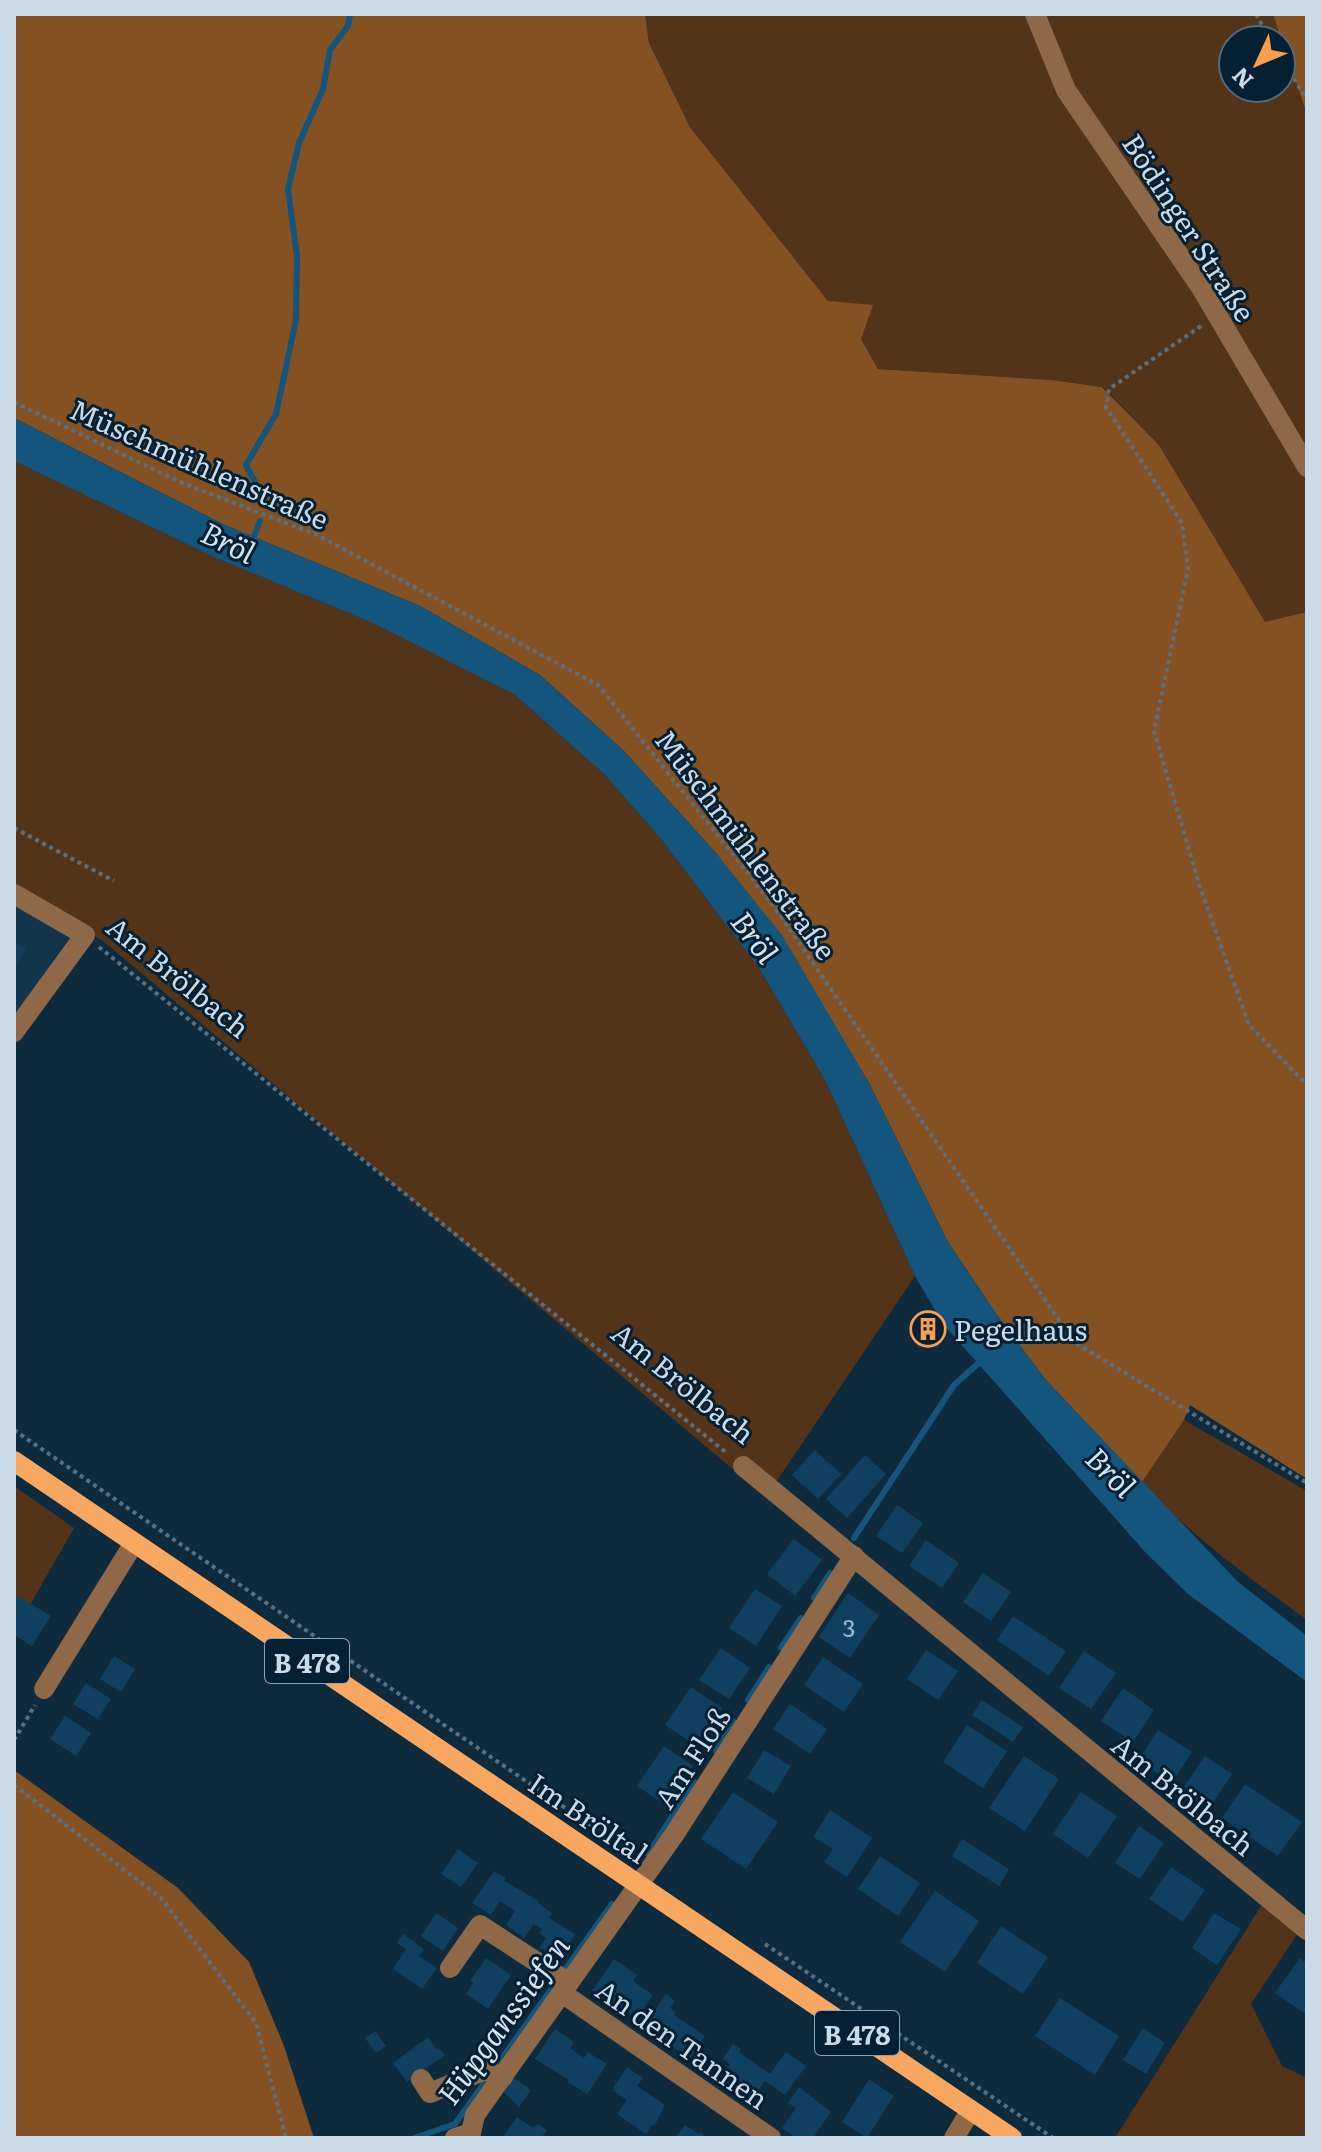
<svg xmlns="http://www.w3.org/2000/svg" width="1321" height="2152" font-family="Literata,serif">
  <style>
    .built { fill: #12354c }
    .green { fill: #533419; fill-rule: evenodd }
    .forest { fill: #845123 }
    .water { fill: #13557d }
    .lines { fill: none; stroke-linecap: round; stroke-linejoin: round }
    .stream { stroke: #13557d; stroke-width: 6 }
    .building { fill: #10405f }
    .path { stroke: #597080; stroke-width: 4; stroke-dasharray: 4 4; stroke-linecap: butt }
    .minor { stroke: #8f6848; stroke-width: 20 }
    .major { stroke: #f8a761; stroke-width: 20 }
    .labels { text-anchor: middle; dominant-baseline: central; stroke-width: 6; stroke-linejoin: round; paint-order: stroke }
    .number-label { font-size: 24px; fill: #9cb4c4 }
    .shield { fill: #042032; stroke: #8fa2b0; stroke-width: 2 }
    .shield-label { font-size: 26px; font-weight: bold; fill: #cadae6 }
    .street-label { font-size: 28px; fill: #cadae6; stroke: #042032 }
    .poi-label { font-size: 28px; fill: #cadae6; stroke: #042032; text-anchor: start }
    .water-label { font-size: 30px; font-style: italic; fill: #d4e4f0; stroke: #042032 }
  </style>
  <rect width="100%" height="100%" fill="#0e2a3d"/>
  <path class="built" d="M14 900 79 937 14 1027Z"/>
  <g class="green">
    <path d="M645 14H1307V612L1265 623 1159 445 1103 387 1052 380 878 369 861 339 828 301 690 127 649 43ZM1233 40H1281V88H1233Z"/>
    <path d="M14 461 216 558 377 625 515 695 605 775 661 839 759 968 825 1080 915 1276 766 1497 103 941 14 889Z"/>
    <path d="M1184 1420 1307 1491V1620C1250 1578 1189 1535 1142 1482Z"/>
    <path d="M14 1486 74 1528 14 1633Z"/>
    <path d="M1263 1903 1298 1933 1251 2004 1282 2066 1307 2078V2138H1115Z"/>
  </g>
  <g class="forest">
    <path d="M14 14H645L649 43 690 127 828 301 873 305 861 339 878 369 1052 380 1102 387 1159 445 1265 622 1307 612V1479L1190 1405 1184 1420 1142 1482 1045 1379 997 1315 948 1242 868 1081 716 853 623 750 540 675 420 606 225 525 14 418Z"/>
    <path d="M1273 14H1307V114Z"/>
    <path d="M14 1770 178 1888 249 1962 284 2046 314 2138H14Z"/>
  </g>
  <path class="water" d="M14 418 225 525 420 606 540 675 623 750 716 853 782 935 868 1081 948 1242 997 1315 1045 1379 1238 1582 1307 1636V1682L1188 1594 1146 1553 943 1324 915 1276 825 1080 759 968 661 839 605 775 515 695 377 625 216 558 14 461Z"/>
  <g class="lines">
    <g class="stream">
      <path d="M263 497 246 465 276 414 296 320 297 256 288 189 299 143 323 89 330 50 348 26 350 14"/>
      <path d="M251 544 260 521"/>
      <path d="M854 1538 954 1385 982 1360"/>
      <path d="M814 1598 830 1573"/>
      <path d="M781 1648 801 1618"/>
      <path d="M748 1700 769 1667"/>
      <path d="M716 1751 734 1722"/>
      <path d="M648 1854 694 1782"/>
      <path d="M414 2138 455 2124 612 1904"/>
    </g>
  </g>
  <g class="building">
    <path d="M14 941 26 949 14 969Z"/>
    <path d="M815 1450 841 1474 818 1499 792 1475Z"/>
    <path d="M865 1455 886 1474 847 1518 826 1499Z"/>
    <path d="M897 1505 923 1523 902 1553 876 1536Z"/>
    <path d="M794 1539 822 1560 795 1596 767 1574Z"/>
    <path d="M926 1540 959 1563 942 1588 909 1566Z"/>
    <path d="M983 1573 1011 1592 991 1621 963 1602Z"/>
    <path d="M755 1589 782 1606 756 1646 729 1628Z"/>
    <path d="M848 1593 879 1615 850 1658 819 1637Z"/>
    <path d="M18 1596 51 1616 32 1646 14 1635V1603Z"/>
    <path d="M1013 1616 1066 1651 1049 1676 997 1640Z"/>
    <path d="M721 1648 750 1668 729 1699 699 1680Z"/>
    <path d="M926 1650 958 1671 938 1700 907 1679Z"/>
    <path d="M1084 1651 1116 1673 1091 1709 1059 1688Z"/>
    <path d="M114 1656 135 1669 121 1692 100 1679Z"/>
    <path d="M823 1657 863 1684 844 1712 804 1685Z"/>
    <path d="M86 1683 111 1699 98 1719 73 1704Z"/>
    <path d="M691 1687 722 1708 697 1746 665 1725Z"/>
    <path d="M1123 1688 1154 1710 1133 1742 1101 1721Z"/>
    <path d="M982 1700 1023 1727 1013 1742 972 1715Z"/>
    <path d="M790 1704 827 1729 810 1754 773 1729Z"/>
    <path d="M65 1716 91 1733 76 1756 50 1739Z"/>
    <path d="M967 1725 1007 1751 983 1788 943 1762Z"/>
    <path d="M1158 1730 1192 1752 1172 1783 1138 1761Z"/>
    <path d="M664 1746 693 1766 667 1806 637 1786Z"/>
    <path d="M764 1750 791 1766 774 1794 747 1778Z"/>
    <path d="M1024 1756 1059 1779 1025 1831 989 1808Z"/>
    <path d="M1205 1756 1232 1774 1206 1813 1179 1794Z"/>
    <path d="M1245 1784 1302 1822 1278 1856 1222 1818Z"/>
    <path d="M733 1792 778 1822 746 1869 701 1839Z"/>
    <path d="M1081 1792 1117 1816 1088 1858 1053 1834Z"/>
    <path d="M830 1810 872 1838 847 1877 824 1862 833 1849 813 1837Z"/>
    <path d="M1139 1826 1164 1843 1140 1879 1115 1863Z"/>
    <path d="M962 1839 1009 1869 999 1886 952 1856Z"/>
    <path d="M458 1849 478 1863 461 1887 441 1874Z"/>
    <path d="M880 1856 920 1883 898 1916 858 1889Z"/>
    <path d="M1171 1867 1205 1890 1183 1922 1149 1899Z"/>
    <path d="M494 1871 506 1878 504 1881 539 1901 538 1903 552 1913 549 1918 575 1934 565 1952 558 1959 540 1947 546 1938 539 1933 542 1929 534 1924 524 1938 506 1925 515 1911 500 1901 491 1915 472 1903Z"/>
    <path d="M935 1891 979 1921 945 1972 900 1942Z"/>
    <path d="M436 1913 458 1928 443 1951 421 1936Z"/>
    <path d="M1214 1913 1241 1929 1217 1965 1192 1948Z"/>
    <path d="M1001 1926 1048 1957 1023 1994 977 1963Z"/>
    <path d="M403 1934 424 1949 419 1956 437 1968 422 1989 393 1969 406 1949 397 1943Z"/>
    <path d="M486 1958 511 1975 488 2009 466 1994 473 1983 470 1981Z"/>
    <path d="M1300 1958 1307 1963V2015L1275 1993Z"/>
    <path d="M614 1959 637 1975 633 1981 653 1995 637 2018 592 1991Z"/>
    <path d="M666 1994 675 2001 670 2008 676 2012 674 2015 705 2036 690 2059 659 2037 664 2030 649 2019Z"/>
    <path d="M1060 1998 1119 2036 1095 2075 1035 2036Z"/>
    <path d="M1143 2028 1165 2043 1146 2074 1123 2060Z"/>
    <path d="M555 2029 574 2042 570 2048 584 2058 588 2052 607 2064 587 2094 568 2082 569 2080 535 2059Z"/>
    <path d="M375 2031 386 2046 376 2053 365 2038Z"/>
    <path d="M428 2037 437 2050 439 2048 445 2055 407 2082 393 2063Z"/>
    <path d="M733 2044 741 2049 739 2052 770 2074 786 2052 806 2066 785 2095 765 2081 751 2101 720 2079 730 2064 723 2059Z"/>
    <path d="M627 2067 643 2078 637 2086 665 2105 655 2125 651 2126 646 2134 617 2114 627 2100 612 2090Z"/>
    <path d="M513 2077 531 2090 519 2107 502 2091Z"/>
    <path d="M869 2079 894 2096 867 2138 842 2122Z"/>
    <path d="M799 2087 831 2112 813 2138H796L782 2128 796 2108 788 2103Z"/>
    <path d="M517 2117 533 2128 538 2124 547 2130 541 2138H502Z"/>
    <path d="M685 2125 699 2134 700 2132 708 2138H675Z"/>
  </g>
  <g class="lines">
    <g class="path">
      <path d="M1256 14 1270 40"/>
      <path d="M1281 58 1303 93 1307 94"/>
      <path d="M1201 326 1109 389 1106 407 1182 523 1188 569 1154 731 1200 887 1249 1025 1307 1085"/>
      <path d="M14 402 180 482 317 535 598 685 773 905 1074 1342 1307 1483"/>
      <path d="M14 828 114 881"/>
      <path d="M99 947 728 1454"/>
      <path d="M14 1430 612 1840"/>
      <path d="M14 1740 35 1705"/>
      <path d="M14 1785 161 1898 256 2023 286 2138"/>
      <path d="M765 1944 1053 2138"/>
    </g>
    <g class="minor">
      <path d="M1035 14 1066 90 1200 286 1307 467"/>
      <path d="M14 894 85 935 14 1032"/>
      <path d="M743 1466 1307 1930"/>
      <path d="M44 1689 134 1543"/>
      <path d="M450 1968 480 1925 569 1983"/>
      <path d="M562 1993 771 2138"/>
      <path d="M421 2079 430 2093 485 2070 503 2077"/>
      <path d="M455 2138 471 2133 475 2115 674 1835 854 1556"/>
      <path d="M954 2138 971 2110"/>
    </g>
    <path class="major" d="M14 1461 1012 2138"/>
  </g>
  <defs>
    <symbol id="building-ring" viewBox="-11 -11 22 22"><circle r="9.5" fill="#042032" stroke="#fa9f4e" stroke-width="1.5"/><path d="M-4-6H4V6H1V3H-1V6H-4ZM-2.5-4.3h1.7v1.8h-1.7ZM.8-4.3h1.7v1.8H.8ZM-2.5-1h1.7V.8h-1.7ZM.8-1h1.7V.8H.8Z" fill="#fa9f4e"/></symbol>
  </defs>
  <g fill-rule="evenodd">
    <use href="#building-ring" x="908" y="1309" width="40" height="40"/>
  </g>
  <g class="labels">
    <g class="number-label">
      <text x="849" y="1626">3</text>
    </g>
    <g class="shield">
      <rect x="265" y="1639" width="84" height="44" rx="6"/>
      <rect x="815" y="2011" width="84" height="44" rx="6"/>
    </g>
    <g class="shield-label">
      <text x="307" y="1661">B 478</text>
      <text x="857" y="2033">B 478</text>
    </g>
    <g class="street-label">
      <text transform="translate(1190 227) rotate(57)">Bödinger Straße</text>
      <text transform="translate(200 463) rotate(24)">Müschmühlenstraße</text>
      <text transform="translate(747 844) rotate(53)">Müschmühlenstraße</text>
      <text transform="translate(179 976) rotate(39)">Am Brölbach</text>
      <text transform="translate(684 1382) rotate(39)">Am Brölbach</text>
      <text transform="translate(691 1757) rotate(-57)">Am Floß</text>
      <text transform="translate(1184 1794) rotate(39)">Am Brölbach</text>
      <text transform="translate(589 1817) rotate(34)">Im Bröltal</text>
      <text transform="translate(683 2043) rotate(35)">An den Tannen</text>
    </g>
    <g class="poi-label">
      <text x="954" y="1329">Pegelhaus</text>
    </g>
    <g class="water-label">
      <text transform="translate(229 541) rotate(26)">Bröl</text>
      <text transform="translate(756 936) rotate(53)">Bröl</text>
      <text transform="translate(1112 1471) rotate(45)">Bröl</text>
      <text transform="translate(502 2019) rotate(-54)">Hüpganssiefen</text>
    </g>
  </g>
  <rect width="1321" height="2152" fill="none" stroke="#cadae6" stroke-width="32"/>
  <g transform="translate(1257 64) rotate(226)"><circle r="38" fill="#042032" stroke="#536a7a" stroke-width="2"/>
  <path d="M0-6L14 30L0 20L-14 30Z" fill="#fa9f4e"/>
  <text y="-12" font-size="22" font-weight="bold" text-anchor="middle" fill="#cadae6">N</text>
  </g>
</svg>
